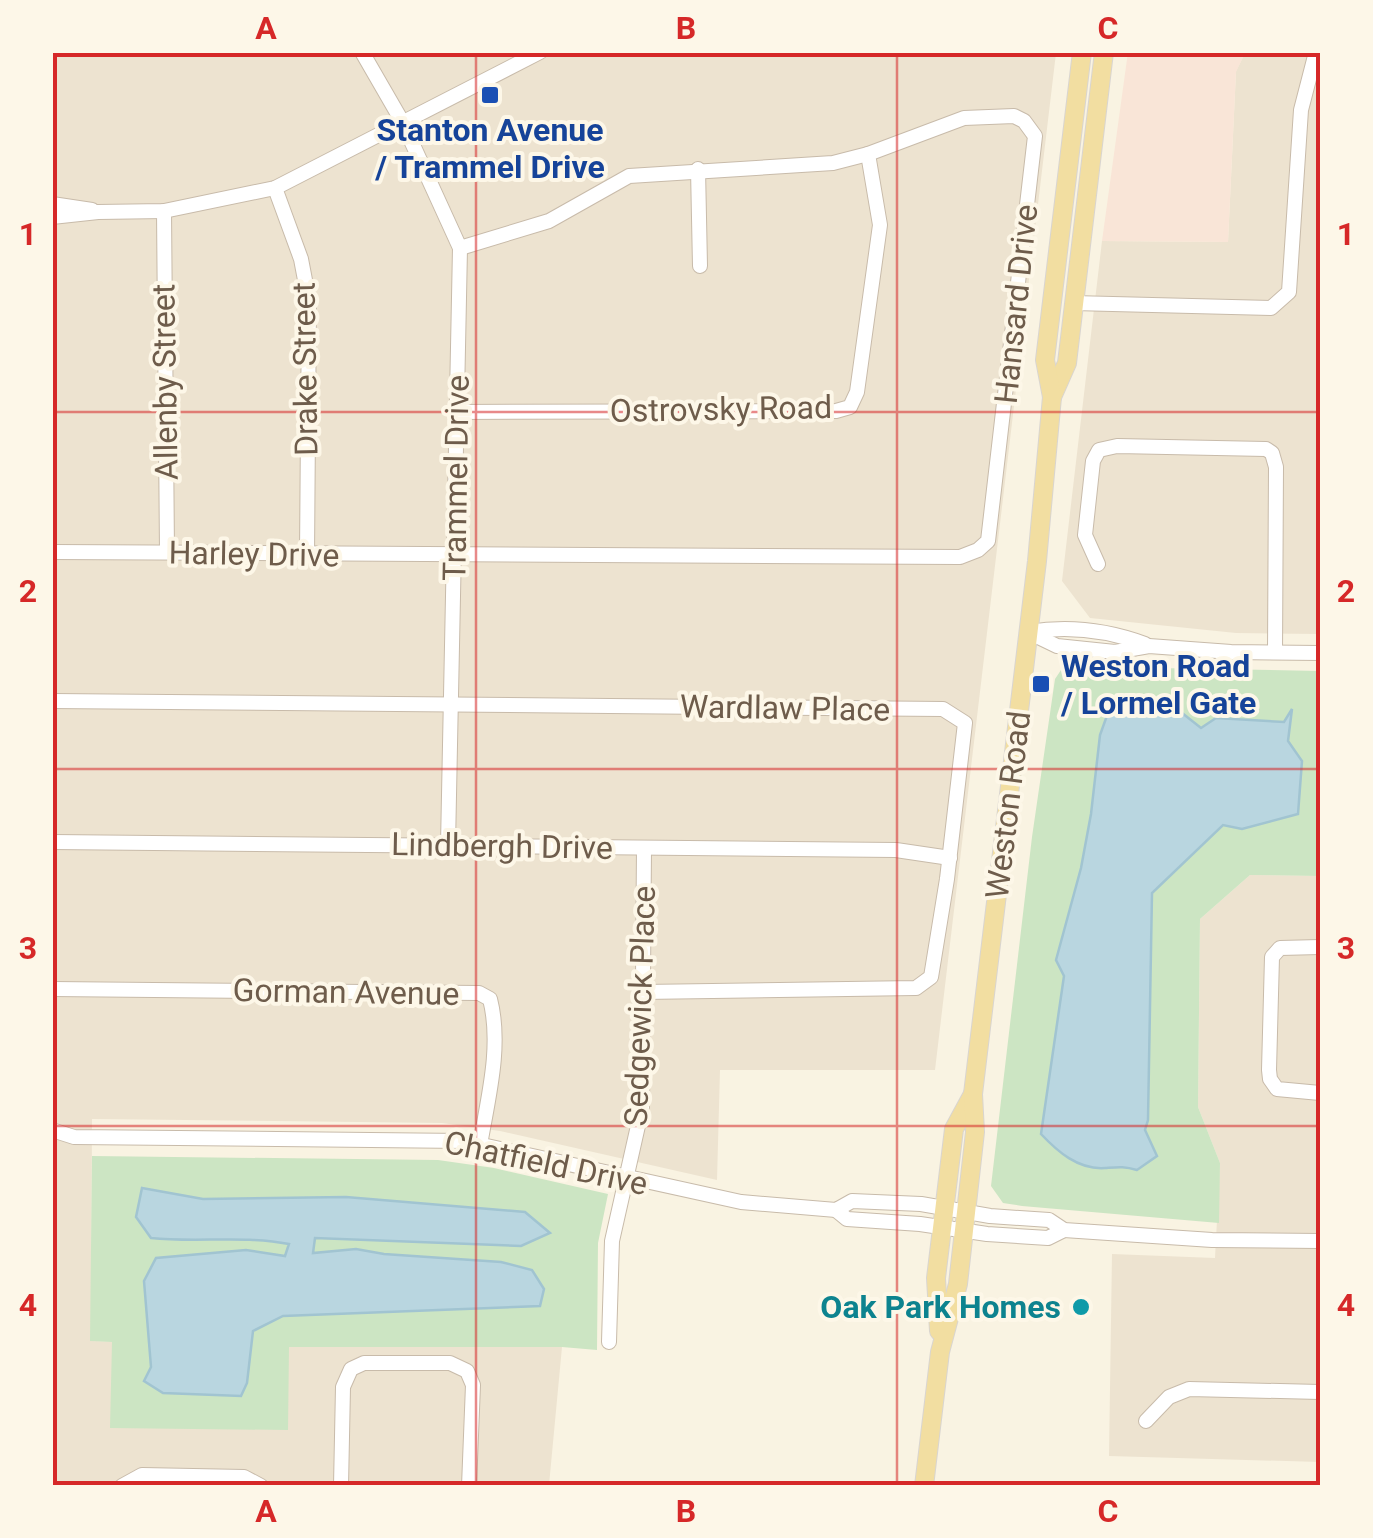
<svg xmlns="http://www.w3.org/2000/svg" width="1373" height="1538" font-family="Roboto,sans-serif">
  <style>
    .residential { fill: #ede3d0 }
    .commercial { fill: #f9e5d7 }
    .green { fill: #cce5c3 }
    .water { fill: #b9d6e0; stroke: #a1c4d1; stroke-width: 2.5 }
    .lines { fill: none; stroke-linecap: round; stroke-linejoin: round }
    .minor-casing { stroke: #c8bbaa; stroke-width: 16 }
    .major-casing { stroke: #d9d5d0; stroke-width: 20 }
    .minor { stroke: #fff; stroke-width: 14 }
    .major { stroke: #f2dea1; stroke-width: 18 }
    .grid { fill: none; stroke: #d62828; stroke-width: 2.5; stroke-opacity: 0.55 }
    .transit-dot { fill: #1a4fb4; stroke: #fdf7e8; stroke-width: 4 }
    .culture-dot { fill: #0f9aa8; stroke: #fdf7e8; stroke-width: 4 }
    .labels { text-anchor: middle; dominant-baseline: central; stroke-width: 8; stroke-linejoin: round; paint-order: stroke }
    .transit-label { font-size: 32px; font-weight: bold; fill: #164399; stroke: #fdf7e8 }
    .street-label { font-size: 32px; fill: #6e5c4b; stroke: #fdf7e8 }
    .culture-label { font-size: 32px; font-weight: bold; fill: #0d838f; stroke: #fdf7e8; text-anchor: end }
    .neatline { fill: none; stroke: #d62828; stroke-width: 4 }
    .grid-label { font-size: 32px; text-anchor: middle; font-weight: bold; fill: #d62828 }
  </style>
  <rect width="100%" height="100%" fill="#f9f3e2"/>
  <g class="residential">
    <path d="M52 53H1056L935 1070H720L717 1180 500 1131 442 1123 92 1119 91 1341 288 1347H562L549 1485H53Z"/>
    <path d="M1245 53H1320V634L1236 633 1090 618 1062 581 1102 241 1228 242 1236 71Z"/>
    <path d="M1250 875 1320 876V1462L1109 1456 1112 1254 1215 1258 1220 1163 1198 1107 1200 919Z"/>
  </g>
  <path class="commercial" d="M1128 52 1245 53 1236 72 1228 242 1102 241Z"/>
  <g class="green">
    <path d="M1090 661 1157 668 1320 671V876L1250 875 1200 919 1198 1107 1220 1163 1219 1223 1022 1206 1003 1203 991 1186 1032 837 1055 679 1065 664Z"/>
    <path d="M92 1156 438 1160 494 1168 608 1194 598 1243 597 1350 562 1347H289L288 1430 110 1428 112 1342 90 1341Z"/>
  </g>
  <g class="water">
    <path d="M1126 702 1177 709 1201 728 1216 718 1284 722 1292 709 1288 741 1302 761 1298 814 1242 829 1223 825 1152 893 1148 1120 1145 1130 1157 1156 1137 1170C1124 1166 1118 1167 1105 1168 1078 1170 1057 1151 1041 1134L1064 976 1056 960 1081 868 1091 814 1100 735 1109 710Z"/>
    <path d="M142 1188 203 1199 346 1197 525 1212 550 1233 521 1246 315 1238 313 1253 356 1249 384 1254 501 1262 532 1270 544 1289 540 1306 283 1316 253 1331 247 1383 241 1396 163 1393 144 1381 151 1367 144 1281 156 1258 246 1250 285 1256 289 1244C243 1235 197 1243 151 1238L136 1217Z"/>
  </g>
  <g class="lines">
    <defs>
      <g id="minor">
        <path d="M362 52 403 123 460 248 448 845"/>
        <path d="M698 169 700 266"/>
        <path d="M275 188 301 259 309 301 307 555"/>
        <path d="M52 204 92 210"/>
        <path d="M164 211 167 552"/>
        <path d="M52 217 98 212 164 211 275 188 540 52"/>
        <path d="M1073 303 1271 308 1289 292 1301 110 1316 52"/>
        <path d="M457 412 836 411 850 407 857 392 880 225 868 154"/>
        <path d="M52 552 960 557 978 550 988 541 1035 136 1024 121 1014 116 964 118 868 154 833 163 629 176 549 221 460 248"/>
        <path d="M1098 564 1085 535 1093 461 1099 450 1117 446 1266 449 1272 453 1276 467 1275 652"/>
        <path d="M1028 632 1057 646 1115 652 1149 646 1231 652 1320 653"/>
        <path d="M1029 632C1070 625 1107 630 1145 644"/>
        <path d="M52 701 943 709 965 723 947 879 931 977 916 988 643 992"/>
        <path d="M52 842 896 850 950 858"/>
        <path d="M1320 947 1280 948 1272 957 1269 1070 1270 1079 1277 1089 1320 1093"/>
        <path d="M52 989 479 993 490 999C502 1046 488 1098 480 1145"/>
        <path d="M52 1130 74 1137 464 1141 741 1202 836 1210 852 1201 921 1204 990 1216 1049 1220 1064 1230 1212 1240 1320 1241"/>
        <path d="M836 1210 847 1219 920 1224 987 1234 1048 1238 1064 1230"/>
        <path d="M609 1342 612 1241 642 1108 644 848"/>
        <path d="M1146 1421 1169 1397 1189 1389 1320 1392"/>
        <path d="M122 1486 142 1475 244 1477 261 1486"/>
        <path d="M341 1486 343 1387 351 1369 364 1363H450L467 1371 473 1385 469 1486"/>
      </g>
      <g id="major">
        <path d="M1052 397 1067 363 1104 52"/>
        <path d="M939 1331 936 1278 954 1129 973 1094"/>
        <path d="M924 1486 940 1352 958 1284 975 1132 973 1094 1037 561 1052 397 1045 360 1082 52"/>
      </g>
    </defs>
    <use href="#minor" class="minor-casing"/>
    <use href="#major" class="major-casing"/>
    <use href="#minor" class="minor"/>
    <use href="#major" class="major"/>
  </g>
  <path class="grid" d="M476 52V1486M897 52V1486M52 412H1320M52 769H1320M52 1126H1320"/>
  <g class="transit-dot">
    <rect x="480" y="85" width="20" height="20" rx="5"/>
    <rect x="1031" y="674" width="20" height="20" rx="5"/>
  </g>
  <circle class="culture-dot" cx="1081" cy="1307" r="10"/>
  <g class="labels">
    <g class="transit-label">
      <text x="490" y="130">Stanton Avenue<tspan x="490" dy="37">/ Trammel Drive</tspan></text>
      <text x="1061" y="666" text-anchor="start">Weston Road<tspan x="1061" dy="37">/ Lormel Gate</tspan></text>
    </g>
    <g class="street-label">
      <text transform="translate(1016 304) rotate(-84)">Hansard Drive</text>
      <text transform="translate(305 369) rotate(-91)">Drake Street</text>
      <text transform="translate(165 382) rotate(-91)">Allenby Street</text>
      <text transform="translate(721 409) rotate(-1)">Ostrovsky Road</text>
      <text transform="translate(456 478) rotate(-89)">Trammel Drive</text>
      <text transform="translate(254 554) rotate(1)">Harley Drive</text>
      <text transform="translate(785 708) rotate(1)">Wardlaw Place</text>
      <text transform="translate(1008 805) rotate(-83)">Weston Road</text>
      <text transform="translate(502 846) rotate(1)">Lindbergh Drive</text>
      <text transform="translate(346 992) rotate(1)">Gorman Avenue</text>
      <text transform="translate(640 1006) rotate(-88)">Sedgewick Place</text>
      <text transform="translate(546 1163) rotate(12)">Chatfield Drive</text>
    </g>
    <g class="culture-label">
      <text x="1061" y="1307">Oak Park Homes</text>
    </g>
  </g>
  <rect width="1373" height="1538" fill="none" stroke="#fdf7e8" stroke-width="110"/>
  <rect x="55" y="55" width="1263" height="1428" class="neatline"/>
  <g class="grid-label">
    <text x="266" y="39">A</text>
    <text x="686" y="39">B</text>
    <text x="1108" y="39">C</text>
    <text x="28" y="245">1</text>
    <text x="1346" y="245">1</text>
    <text x="28" y="602">2</text>
    <text x="1346" y="602">2</text>
    <text x="28" y="959">3</text>
    <text x="1346" y="959">3</text>
    <text x="28" y="1316">4</text>
    <text x="1346" y="1316">4</text>
    <text x="266" y="1522">A</text>
    <text x="686" y="1522">B</text>
    <text x="1108" y="1522">C</text>
  </g>
</svg>
